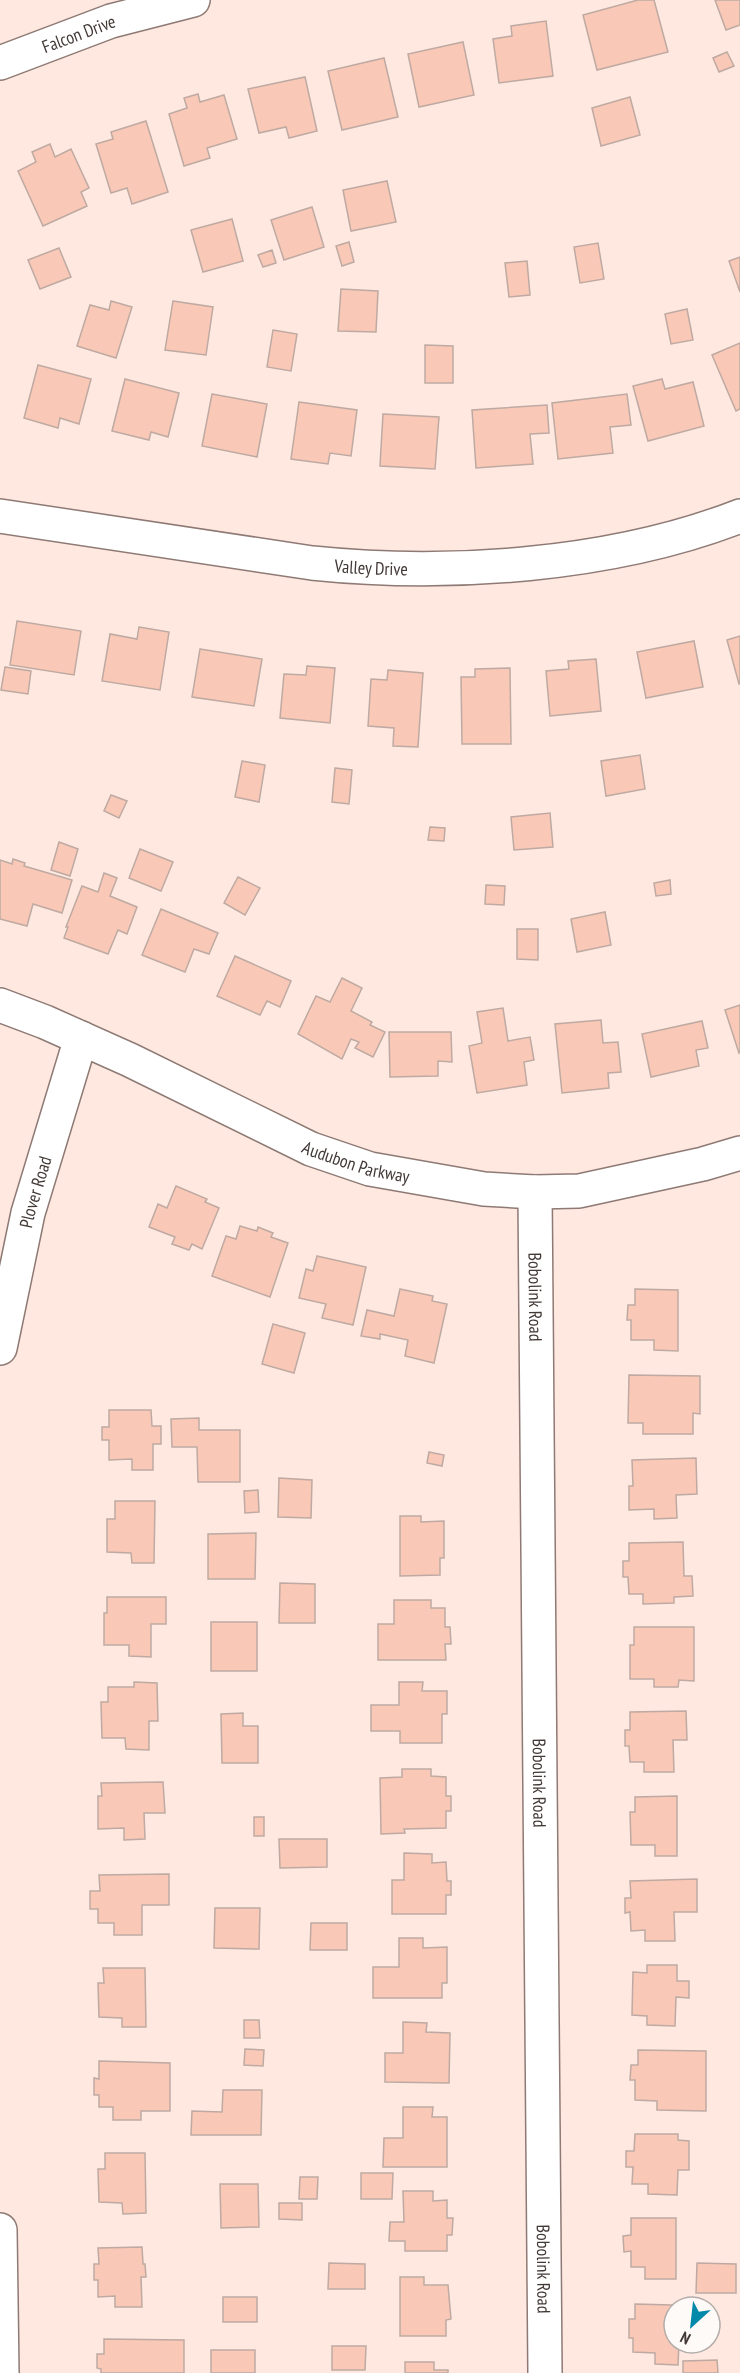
<svg xmlns="http://www.w3.org/2000/svg" width="740" height="2373" font-family="'PT Sans Narrow',sans-serif">
  <style>
    .building { fill: #fac8b6; stroke: #beaaa2; stroke-width: 1.5 }
    .lines { fill: none; stroke-linecap: round; stroke-linejoin: round }
    .street-casing { stroke: #8e7a74; stroke-width: 36 }
    .street { stroke: #fff; stroke-width: 33 }
    .labels { text-anchor: middle; dominant-baseline: central; stroke-width: 4.5; stroke-linejoin: round; paint-order: stroke }
    .street-label { font-size: 18px; fill: #423936; stroke: #fefaf8 }
  </style>
  <rect width="100%" height="100%" fill="#fee8e0"/>
  <g class="building">
    <path d="M638 0H654L668 52 597 70 583 15Z"/>
    <path d="M715 0H740V25L726 30Z"/>
    <path d="M546 21 553 76 499 83 493 39 512 36 511 26Z"/>
    <path d="M463 42 474 95 419 107 408 54Z"/>
    <path d="M727 52 734 66 719 72 713 58Z"/>
    <path d="M384 58 398 117 342 130 328 71Z"/>
    <path d="M305 77 317 131 289 138 286 127 259 133 248 89Z"/>
    <path d="M198 94 200 102 224 95 237 139 207 148 210 158 184 166 169 114 187 108 184 98Z"/>
    <path d="M630 97 640 135 601 146 592 108Z"/>
    <path d="M146 121 168 192 132 204 127 188 111 193 96 144 113 139 111 132Z"/>
    <path d="M50 144 55 157 71 149 89 188 81 192 87 206 43 226 18 171 36 162 32 152Z"/>
    <path d="M387 181 396 222 351 231 343 190Z"/>
    <path d="M312 207 324 247 284 260 271 220Z"/>
    <path d="M232 219 243 261 203 272 191 230Z"/>
    <path d="M349 242 354 262 342 266 336 246Z"/>
    <path d="M598 243 604 279 580 283 574 247Z"/>
    <path d="M59 248 71 277 40 289 28 260Z"/>
    <path d="M272 250 276 263 263 267 258 255Z"/>
    <path d="M740 257V292L729 261Z"/>
    <path d="M527 261 530 295 509 297 505 263Z"/>
    <path d="M341 289 378 291 376 332 338 331Z"/>
    <path d="M111 301 132 307 116 358 77 346 90 305 109 310Z"/>
    <path d="M173 301 213 307 206 355 165 350Z"/>
    <path d="M687 309 693 340 671 344 665 314Z"/>
    <path d="M273 330 297 334 291 371 267 367Z"/>
    <path d="M740 343V409L736 411 712 355Z"/>
    <path d="M425 345 453 346V383H425Z"/>
    <path d="M38 365 91 379 79 424 60 418 58 428 24 418Z"/>
    <path d="M125 379 179 393 168 437 151 432 149 440 112 431Z"/>
    <path d="M662 379 665 389 693 382 704 426 648 441 633 386Z"/>
    <path d="M212 394 267 404 257 457 202 446Z"/>
    <path d="M627 394 631 425 610 427 613 453 558 459 552 403Z"/>
    <path d="M299 402 357 410 351 456 330 453 328 464 291 459Z"/>
    <path d="M547 405 549 433 530 434 533 464 476 468 472 410Z"/>
    <path d="M383 414 439 417 435 469 380 466Z"/>
    <path d="M17 621 81 631 74 675 10 665Z"/>
    <path d="M139 627 169 632 160 690 102 681 110 634 137 639Z"/>
    <path d="M740 636V684H739L727 640Z"/>
    <path d="M694 641 703 687 646 698 637 652Z"/>
    <path d="M200 649 262 659 254 706 192 697Z"/>
    <path d="M596 659 601 711 550 716 546 671 569 669 568 661Z"/>
    <path d="M307 666 335 668 330 723 280 718 284 674 306 675Z"/>
    <path d="M5 667 31 671 28 694 1 690Z"/>
    <path d="M510 668 511 744H462L461 677H475V669Z"/>
    <path d="M388 670 423 673 418 747 393 746 394 728 368 726 371 679 387 680Z"/>
    <path d="M640 755 645 789 606 796 601 761Z"/>
    <path d="M242 761 265 765 259 802 235 797Z"/>
    <path d="M335 768 352 770 349 804 332 802Z"/>
    <path d="M111 795 127 801 119 818 104 811Z"/>
    <path d="M550 813 553 847 514 850 511 817Z"/>
    <path d="M430 827 445 828 444 841 428 840Z"/>
    <path d="M59 842 78 849 70 876 51 870Z"/>
    <path d="M140 849 173 862 161 891 129 878Z"/>
    <path d="M13 859 25 863 24 866 72 880 62 913 33 904 27 926 0 919V860L12 864Z"/>
    <path d="M104 873 117 878 110 896 137 907 127 934 118 930 108 954 64 938 68 927H66L82 886 98 892Z"/>
    <path d="M238 877 260 888 245 915 224 903Z"/>
    <path d="M670 880 671 894 656 896 654 883Z"/>
    <path d="M486 885 505 886 504 905 485 904Z"/>
    <path d="M161 909 218 933 209 954 194 949 185 972 142 955Z"/>
    <path d="M605 912 611 945 577 952 571 919Z"/>
    <path d="M517 929H538V960L517 959Z"/>
    <path d="M235 956 291 981 280 1007 267 1001 260 1015 217 996Z"/>
    <path d="M342 978 362 988 351 1011 372 1022 370 1025 385 1032 373 1057 355 1048 359 1042 351 1039 342 1059 298 1034 316 996 330 1002Z"/>
    <path d="M740 1005V1052L739 1053 725 1010Z"/>
    <path d="M503 1008 508 1041 530 1037 534 1060 524 1062 527 1085 477 1093 469 1046 482 1043 477 1012Z"/>
    <path d="M601 1020 603 1043 618 1042 621 1072 608 1073 609 1088 562 1093 555 1024Z"/>
    <path d="M702 1021 708 1048 696 1050 699 1066 651 1077 642 1034Z"/>
    <path d="M389 1032H451L452 1062 438 1061V1076L390 1077Z"/>
    <path d="M176 1186 207 1199 205 1202 219 1208 202 1249 192 1244 189 1250 172 1244 175 1237 149 1227 158 1204 167 1208Z"/>
    <path d="M240 1226 257 1231 258 1227 273 1233 271 1237 288 1243 270 1297 212 1276 226 1236 236 1239Z"/>
    <path d="M317 1256 366 1267 353 1325 322 1318 326 1304 299 1298 306 1269 313 1271Z"/>
    <path d="M400 1289 433 1296 432 1301 447 1304 434 1363 405 1356 408 1340 380 1334V1339L361 1336 367 1310 394 1316Z"/>
    <path d="M635 1289 678 1290V1351L654 1350V1340H631V1320H627L628 1305H635Z"/>
    <path d="M273 1324 305 1333 294 1373 262 1364Z"/>
    <path d="M629 1375 700 1376V1414L693 1413V1434H643V1423H628Z"/>
    <path d="M109 1410H151L152 1426H161V1444H153V1470H132V1459L109 1460V1440H102V1427H109Z"/>
    <path d="M199 1418V1430H240V1482H198L197 1447H172L171 1419Z"/>
    <path d="M429 1452 444 1455 442 1466 427 1463Z"/>
    <path d="M696 1458 697 1494 676 1495 677 1518 654 1519V1509L629 1510V1486H633L632 1460Z"/>
    <path d="M279 1478 312 1480 311 1518 278 1517Z"/>
    <path d="M258 1490 259 1512 245 1513 244 1491Z"/>
    <path d="M115 1501H155L154 1563H132L131 1553 107 1552V1519H115Z"/>
    <path d="M400 1516H421V1522L444 1521V1558H440V1575L400 1576Z"/>
    <path d="M256 1533 255 1579H208V1534Z"/>
    <path d="M683 1542 684 1576H692L693 1596 674 1597V1603L643 1604V1594H629L628 1577H623V1561H629V1543Z"/>
    <path d="M280 1583 315 1584V1623H279Z"/>
    <path d="M107 1597H166V1624H151V1657L129 1656V1645H104V1613H107Z"/>
    <path d="M394 1600H431V1608H445V1627H450L451 1644H445L446 1660H378V1624H394Z"/>
    <rect x="211" y="1622" width="46" height="49"/>
    <path d="M634 1627H694V1681L679 1680 678 1687H654V1679H630V1645H634Z"/>
    <path d="M134 1682 157 1683 158 1721H149V1750L126 1749 125 1738H102L101 1702H108V1687H134Z"/>
    <path d="M399 1682H423L422 1691H447V1714H442V1743H400V1731H371V1705H399Z"/>
    <path d="M686 1711 687 1740H673L674 1772H644V1762H630L629 1746H625V1730H630V1712Z"/>
    <path d="M243 1713V1726H258V1763H222L221 1714Z"/>
    <path d="M402 1769H431V1776L446 1777V1796H451V1811H446V1828L404 1829 405 1833 381 1834 380 1778 402 1777Z"/>
    <path d="M163 1782 165 1813H144L145 1839 124 1840V1828L98 1829V1796H102L101 1783Z"/>
    <path d="M677 1796V1856H655V1845H631L630 1812H635V1797Z"/>
    <rect x="254" y="1817" width="10" height="19"/>
    <path d="M279 1839H327V1867L280 1868Z"/>
    <path d="M404 1853 432 1854V1863L446 1862 447 1881H451V1895H446V1914H392V1880H404Z"/>
    <path d="M169 1874V1905H142V1935H114V1923H98V1909H90V1891H100L99 1875Z"/>
    <path d="M697 1879V1912H674L675 1941H645V1930L631 1931 630 1912 625 1913V1898H631L630 1881Z"/>
    <path d="M215 1908H260L259 1949 214 1948Z"/>
    <path d="M311 1923H347V1950H310Z"/>
    <path d="M399 1938H423V1948L447 1947V1983H442V1998H373V1967H399Z"/>
    <path d="M647 1965H677V1981H689V1998L676 1997 675 2026 647 2025V2016L632 2015 633 1972 647 1973Z"/>
    <path d="M103 1968H145L146 2027H122V2018L99 2017 98 1983H104Z"/>
    <path d="M244 2020H259L260 2038H244Z"/>
    <path d="M403 2022 427 2023 426 2032 450 2033 449 2083 385 2082V2053H403Z"/>
    <path d="M245 2049 264 2050 263 2066 244 2065Z"/>
    <path d="M638 2050 706 2051V2111L657 2110V2101L635 2100V2080H630L631 2065H638Z"/>
    <path d="M99 2061 170 2063V2111H141V2120H113V2107H99V2095H94V2078L99 2079Z"/>
    <path d="M223 2090H262L261 2135H191L192 2111 222 2112Z"/>
    <path d="M403 2107H433L432 2117H447V2167H383L384 2138H403Z"/>
    <path d="M635 2134H678V2140L689 2141V2170H678L677 2195 648 2194V2184H632L633 2167H626V2151H634Z"/>
    <path d="M105 2153H145L146 2213 123 2214 122 2203 99 2202 98 2169H105Z"/>
    <path d="M361 2173H393L392 2199H361Z"/>
    <path d="M300 2177H318L317 2199H299Z"/>
    <path d="M220 2184H258L259 2227 221 2228Z"/>
    <path d="M403 2191H433V2201L447 2200V2218H453L452 2235H447V2251H405V2241H389L390 2222H404Z"/>
    <path d="M279 2203H302V2220L279 2219Z"/>
    <path d="M631 2218H676V2279H645V2267H631V2251L624 2252 623 2236 631 2235Z"/>
    <path d="M142 2247 143 2264H145L146 2277H141L142 2307H115V2296L98 2297V2280H94V2264H99L98 2248Z"/>
    <path d="M329 2263 365 2264V2289H328Z"/>
    <path d="M697 2263 736 2264V2293H696Z"/>
    <path d="M400 2277H424V2285H448L451 2319 446 2320V2336H400Z"/>
    <rect x="223" y="2297" width="34" height="25"/>
    <path d="M635 2304 709 2306 674 2307V2343H679L678 2365 655 2364V2353L633 2352V2338H629V2319H635Z"/>
    <path d="M104 2339 184 2340V2373H101V2369L97 2368V2354H104Z"/>
    <path d="M332 2346H366L365 2370H332Z"/>
    <rect x="211" y="2350" width="44" height="23"/>
    <path d="M717 2360 718 2373H683V2361Z"/>
    <path d="M405 2362H434V2370H448V2373H405Z"/>
  </g>
  <g class="lines">
    <defs>
      <g id="street">
        <path id="s1" d="M0 63 111 21 193 0"/>
        <path id="s2" d="M0 516 312 563C448 577 612 566 740 516"/>
        <path id="s3" d="M0 1005 45 1022 130 1060 311 1149 370 1169 484 1189 535 1192 579 1191 703 1164 740 1153"/>
        <path id="s4" d="M535 1192 545 2373"/>
        <path id="s5" d="M0 1348 28 1213 81 1038"/>
        <path d="M0 2230 2 2373"/>
      </g>
    </defs>
    <use href="#street" class="street-casing"/>
    <use href="#street" class="street"/>
  </g>
  <g class="labels">
    <g class="street-label">
      <text stroke="none"><textPath href="#s1" startOffset="84">Falcon Drive</textPath></text>
      <text stroke="none"><textPath href="#s2" startOffset="375">Valley Drive</textPath></text>
      <text stroke="none"><textPath href="#s3" startOffset="390">Audubon Parkway</textPath></text>
      <text stroke="none"><textPath href="#s5" startOffset="160">Plover Road</textPath></text>
      <text stroke="none"><textPath href="#s4" startOffset="105">Bobolink Road</textPath></text>
      <text stroke="none"><textPath href="#s4" startOffset="591">Bobolink Road</textPath></text>
      <text stroke="none"><textPath href="#s4" startOffset="1077">Bobolink Road</textPath></text>
    </g>
  </g>
  <g transform="translate(692 2325) rotate(207)"><circle r="28" fill="#fefaf8" stroke="#b3adaa" stroke-width="1.5"/>
  <path d="M0-4.5L10 22L0 15L-10 22Z" fill="#0288a9"/>
  <text y="-9" font-size="16" font-weight="bold" text-anchor="middle" fill="#423936">N</text>
  </g>
</svg>
